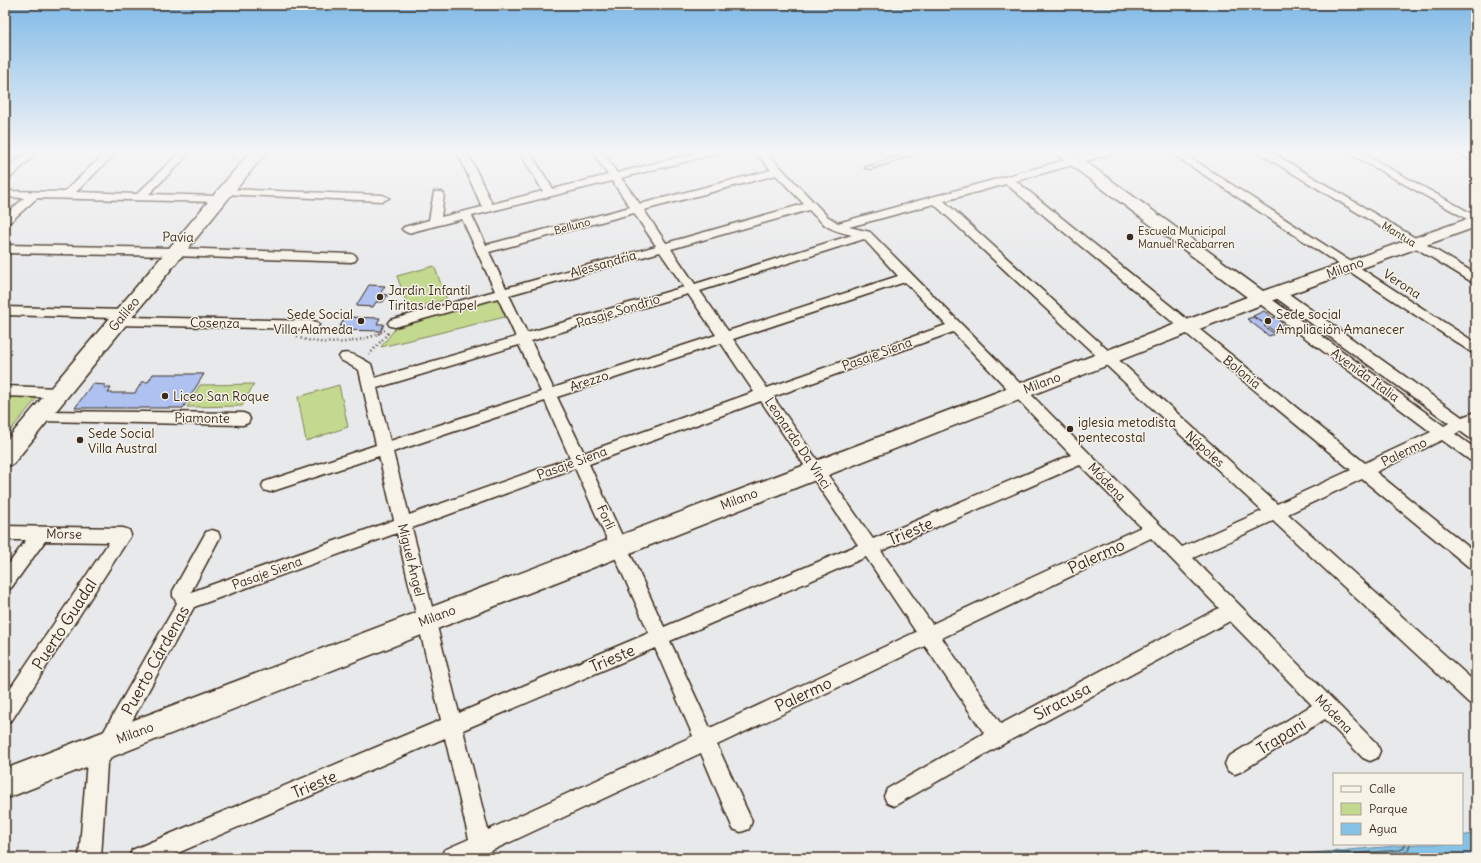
<svg xmlns="http://www.w3.org/2000/svg" width="1481" height="863" font-family="Delius,sans-serif">
  <style>
    .green { fill: #c3d98f; stroke: #7f8256 }
    .water { fill: #86c2e5; stroke: #688595 }
    .lines { fill: none; stroke-linecap: round; stroke-linejoin: round }
    .shore { stroke: #59676e; stroke-width: 1.5 }
    .building { fill: #aec1f0; stroke: #3b2a1e }
    .lane-casing { stroke: #3b2a1e; stroke-width: 3 }
    .street-casing { stroke: #3b2a1e; stroke-width: 3 }
    .secondary-casing { stroke: #3b2a1e; stroke-width: 3 }
    .path-far1 { stroke: #3b2a1e; stroke-width: 2; stroke-dasharray: 1 2.5; stroke-linecap: butt }
    .path { stroke: #3b2a1e; stroke-width: 2.5; stroke-dasharray: 1 3; stroke-linecap: butt }
    .lane { fill: #f7f3e8; fill-rule: evenodd }
    .street { fill: #f7f3e8; fill-rule: evenodd }
    .secondary { fill: #f7f3e8; fill-rule: evenodd }
    .poi-dot { fill: #3b2a1e; stroke: #f7f3e8; stroke-width: 1.5 }
    .labels { text-anchor: middle; dominant-baseline: central; stroke-width: 3; stroke-linejoin: round; paint-order: stroke }
    .far-street-label { font-size: 11px; fill: #3b2a1e; stroke: #f7f3e8 }
    .far-poi-label { font-size: 11px; fill: #3b2a1e; stroke: #f7f3e8; text-anchor: start }
    .street-label { font-size: 13px; fill: #3b2a1e; stroke: #f7f3e8 }
    .poi-label { font-size: 13px; fill: #3b2a1e; stroke: #f7f3e8; text-anchor: start }
    .near-street-label { font-size: 16px; fill: #3b2a1e; stroke: #f7f3e8 }
  </style>
  <rect width="100%" height="100%" fill="#e8e9ea"/>
  <filter id="ink" filterUnits="userSpaceOnUse"><feTurbulence type="fractalNoise" baseFrequency=".025" numOctaves="2"/><feDisplacementMap in="SourceGraphic" scale="8" xChannelSelector="R" yChannelSelector="G"/><feConvolveMatrix kernelMatrix="1 2 1 2 8 2 1 2 1" color-interpolation-filters="sRGB"/></filter>
  <g filter="url(#ink)">
    <g class="green">
      <path d="M434 266 447 299 409 310 397 276Z"/>
      <path d="M500 296 509 316 381 347 398 325Z"/>
      <path d="M254 384 242 406 187 407 200 385Z"/>
      <path d="M339 385 348 427 306 441 298 397Z"/>
      <path d="M5 396 37 398 5 437Z"/>
    </g>
    <path class="water" d="M1476 833V858H1254L1419 844H1462V836Z"/>
    <g class="lines">
      <g class="shore">
        <path d="M1301 858 1400 850 1404 848 1405 844"/>
        <path d="M1363 858 1403 854 1408 850 1410 844"/>
      </g>
    </g>
    <g class="building">
      <path d="M369 285 385 286 380 294 388 295 383 302H376L373 307 356 306Z"/>
      <path d="M1264 311 1273 318 1280 315 1286 320 1280 323 1287 328 1275 332 1266 325 1264 326 1275 334 1269 336 1247 319 1253 317 1262 322 1253 316Z"/>
      <path d="M345 317 380 318 377 324H384L381 331 338 330Z"/>
      <path d="M153 374H204L183 408H75L92 384 106 385 104 388H111L108 393H135L142 382H148Z"/>
    </g>
    <g class="lines">
      <defs>
        <path id="lane" d="M914 151H923L870 169 865 168Z"/>
        <g id="street">
          <path d="M28 151H39L9 179 5 180V171Z"/>
          <path d="M107 151H118L76 192 137 194 181 151H192L149 194 220 196 224 197 226 199 224 201 220 202 37 198 9 223 5 224V215L24 198 5 197V191L64 192Z"/>
          <path d="M457 151H467L492 204 543 191 519 151H529L553 189 608 175 592 151H602L617 173 702 151H720L719 153 621 178 640 204 771 170 754 151H765L827 216 838 223 1098 151H1115L1114 153 1016 181 1365 463 1431 432 1256 301 1255 298 1256 295 1261 294 1266 295 1444 426 1449 423 1272 295 1271 292 1272 289 1277 288 1282 289 1462 417 1476 412V423L1473 425 1476 427V441L1471 439 1460 431 1455 434 1476 449V463L1471 461 1442 440 1376 472 1476 553V570L1470 568 1362 479 1288 514 1476 683V705L1469 703 1273 521 1193 558 1377 744 1380 751 1377 758 1370 761 1363 758 1325 719 1242 771 1235 774 1228 771 1225 764 1228 757 1312 705 1230 621 1005 743 894 806 887 803 884 796 887 789 984 733 925 646 717 745 752 821 749 829 741 832 733 829 701 753 476 858H441L444 850 469 839 445 738 166 858H129L132 850 441 720 397 533 194 607 116 750 107 764 101 858H79L87 761 177 603 173 596V591L206 532 212 530 218 532 220 537 191 592 394 520 379 456 270 492 264 490 262 486 264 482 376 445 359 370 341 360 339 357 341 354C351 351 362 359 371 364L375 378 516 337 498 298 395 327 390 326 388 323 390 320 495 291 462 219 408 233 404 231 402 229 404 227 429 220 434 192H442L444 194 441 217 482 207ZM776 175 804 204 666 243 644 210ZM612 181 630 207 486 245 472 216ZM1006 184 1351 470 1277 504 944 201ZM934 204 1262 511 1182 547 870 232 849 227ZM809 210C825 227 830 230 852 235L695 284 671 249ZM634 213 656 246 506 288 489 252ZM864 239 898 276 728 331 700 291ZM660 252 684 287 527 333 509 295ZM905 282 946 325 767 388 733 339ZM688 294 716 335 553 388 531 341ZM953 332 1071 455 873 539 773 397ZM721 343 754 392 584 453 557 397ZM519 345 541 392 390 441 377 388ZM545 401 570 458 409 515 393 452ZM761 401 858 545 664 627 589 464ZM1080 465 1141 527 932 624 881 551ZM575 468 649 633 459 713 412 528ZM1151 538 1219 608 1001 724 942 638ZM866 557 916 632 710 728 670 641ZM655 648 693 736 488 830 463 730Z"/>
          <path d="M1168 151H1180L1476 343V354L1471 352Z"/>
          <path d="M1256 151H1269L1476 274V283L1472 282Z"/>
          <path d="M1345 151H1358L1476 216V224Z"/>
          <path d="M1455 151H1468L1476 155V162L1456 153Z"/>
          <path d="M225 189 383 195 389 198 383 201 221 194 219 192 221 190Z"/>
          <path d="M5 245 175 248 351 254 355 255 357 258 355 261 351 262 175 256 5 253Z"/>
          <path d="M5 307 124 310 129 311 131 314 129 317 312 321 317 322 319 325 317 328 312 329 118 325 113 324 111 321 113 318 5 315Z"/>
          <path d="M5 386 59 388 64 389 66 393 64 397 59 398 5 396Z"/>
          <path d="M40 411 243 413 248 415 250 419 248 423 243 425 40 421 35 420 33 416 35 412Z"/>
          <path d="M5 526 123 528 129 530 131 535 12 720 5 723V696L109 542 45 541 11 588 5 591V569L26 540H5Z"/>
        </g>
        <g id="secondary">
          <path d="M251 151H267L13 464 5 467V442Z"/>
          <path d="M1053 151H1071L1263 291 1476 216V227L1268 302 5 799V769L1247 297 1056 154Z"/>
        </g>
      </defs>
      <use href="#lane" class="lane-casing"/>
      <use href="#street" class="street-casing"/>
      <use href="#secondary" class="secondary-casing"/>
      <g class="path-far1">
        <path d="M213 151H219"/>
        <path d="M232 151V162"/>
        <path d="M378 334 385 330"/>
        <path d="M387 334 389 331"/>
      </g>
      <g class="path">
        <path d="M297 337C321 346 356 344 380 333"/>
        <path d="M369 355 388 333"/>
      </g>
      <use href="#lane" class="lane"/>
      <use href="#street" class="street"/>
      <use href="#secondary" class="secondary"/>
    </g>
  </g>
  <linearGradient id="sky" x2="0" y2="1"><stop stop-color="#81bae7"/><stop offset="0.56" stop-color="#f5f5f6"/><stop offset="1" stop-color="#f5f5f6" stop-opacity="0"/></linearGradient>
  <rect width="1481" height="272" fill="url(#sky)"/>
  <g class="poi-dot">
    <circle cx="1130" cy="237" r="4"/>
    <circle cx="380" cy="297" r="4"/>
    <circle cx="361" cy="321" r="4"/>
    <circle cx="1268" cy="321" r="4"/>
    <circle cx="165" cy="396" r="4"/>
    <circle cx="1070" cy="429" r="4"/>
    <circle cx="80" cy="440" r="4"/>
  </g>
  <g class="labels">
    <g class="far-street-label">
      <text transform="translate(572 226) rotate(-15)">Belluno</text>
      <text transform="translate(1399 234) rotate(31)">Mantua</text>
    </g>
    <g class="far-poi-label">
      <text x="1138" y="231">Escuela Municipal<tspan x="1138" dy="13">Manuel Recabarren</tspan></text>
    </g>
    <g class="street-label">
      <text transform="translate(178 237) rotate(1)">Pavia</text>
      <text transform="translate(603 264) rotate(-16)">Alessandría</text>
      <text transform="translate(1345 268) rotate(-20)">Milano</text>
      <text transform="translate(1402 284) rotate(33)">Verona</text>
      <text transform="translate(618 311) rotate(-17)">Pasaje Sondrio</text>
      <text transform="translate(124 314) rotate(-50)">Galileo</text>
      <text transform="translate(215 323) rotate(1)">Cosenza</text>
      <text transform="translate(877 354) rotate(-20)">Pasaje Siena</text>
      <text transform="translate(1242 372) rotate(39)">Bolonia</text>
      <text transform="translate(1365 375) rotate(36)">Avenida Italia</text>
      <text transform="translate(589 381) rotate(-18)">Arezzo</text>
      <text transform="translate(1042 383) rotate(-21)">Milano</text>
      <text transform="translate(202 418) rotate(1)">Piamonte</text>
      <text transform="translate(798 443) rotate(56)">Leonardo Da Vinci</text>
      <text transform="translate(1205 449) rotate(42)">Nápoles</text>
      <text transform="translate(1404 452) rotate(-26)">Palermo</text>
      <text transform="translate(572 463) rotate(-20)">Pasaje Siena</text>
      <text transform="translate(1107 482) rotate(46)">Módena</text>
      <text transform="translate(739 499) rotate(-21)">Milano</text>
      <text transform="translate(606 517) rotate(65)">Forli</text>
      <text transform="translate(64 534) rotate(1)">Morse</text>
      <text transform="translate(411 560) rotate(76)">Miguel Ángel</text>
      <text transform="translate(267 573) rotate(-20)">Pasaje Siena</text>
      <text transform="translate(437 616) rotate(-21)">Milano</text>
      <text transform="translate(1334 714) rotate(46)">Módena</text>
      <text transform="translate(135 733) rotate(-21)">Milano</text>
    </g>
    <g class="poi-label">
      <text x="388" y="290">Jardín Infantil<tspan x="388" dy="15">Tiritas de Papel</tspan></text>
      <text x="353" y="314" text-anchor="end">Sede Social<tspan x="353" dy="15">Villa Alameda</tspan></text>
      <text x="1276" y="314">Sede social<tspan x="1276" dy="15">Ampliación Amanecer</tspan></text>
      <text x="173" y="396">Liceo San Roque</text>
      <text x="1078" y="422">iglesia metodista<tspan x="1078" dy="15">pentecostal</tspan></text>
      <text x="88" y="433">Sede Social<tspan x="88" dy="15">Villa Austral</tspan></text>
    </g>
    <g class="near-street-label">
      <text transform="translate(910 531) rotate(-23)">Trieste</text>
      <text transform="translate(1096 556) rotate(-25)">Palermo</text>
      <text transform="translate(64 624) rotate(-57)">Puerto Guadal</text>
      <text transform="translate(612 658) rotate(-23)">Trieste</text>
      <text transform="translate(155 660) rotate(-61)">Puerto Cárdenas</text>
      <text transform="translate(803 694) rotate(-25)">Palermo</text>
      <text transform="translate(1062 701) rotate(-28)">Siracusa</text>
      <text transform="translate(1281 736) rotate(-32)">Trapani</text>
      <text transform="translate(314 784) rotate(-23)">Trieste</text>
    </g>
  </g>
  <rect width="1481" height="863" fill="none" stroke="#f7f3e8" stroke-width="20"/>
  <rect x="10" y="10" width="1461" height="843" fill="none" stroke="#3b2a1e" stroke-width="1.5" filter="url(#ink)"/>
  <rect x="1333" y="773" width="130" height="72" fill="#f7f3e8" stroke="#aca397"/>
  <rect x="1341" y="786" width="20" height="6" fill="#f7f3e8" stroke="#aca397"/>
  <text x="1369" y="793" font-size="12" fill="#3b2a1e">Calle</text>
  <rect x="1341" y="803" width="20" height="12" fill="#c3d98f" stroke="#aca397"/>
  <text x="1369" y="813" font-size="12" fill="#3b2a1e">Parque</text>
  <rect x="1341" y="823" width="20" height="12" fill="#86c2e5" stroke="#aca397"/>
  <text x="1369" y="833" font-size="12" fill="#3b2a1e">Agua</text>
</svg>
